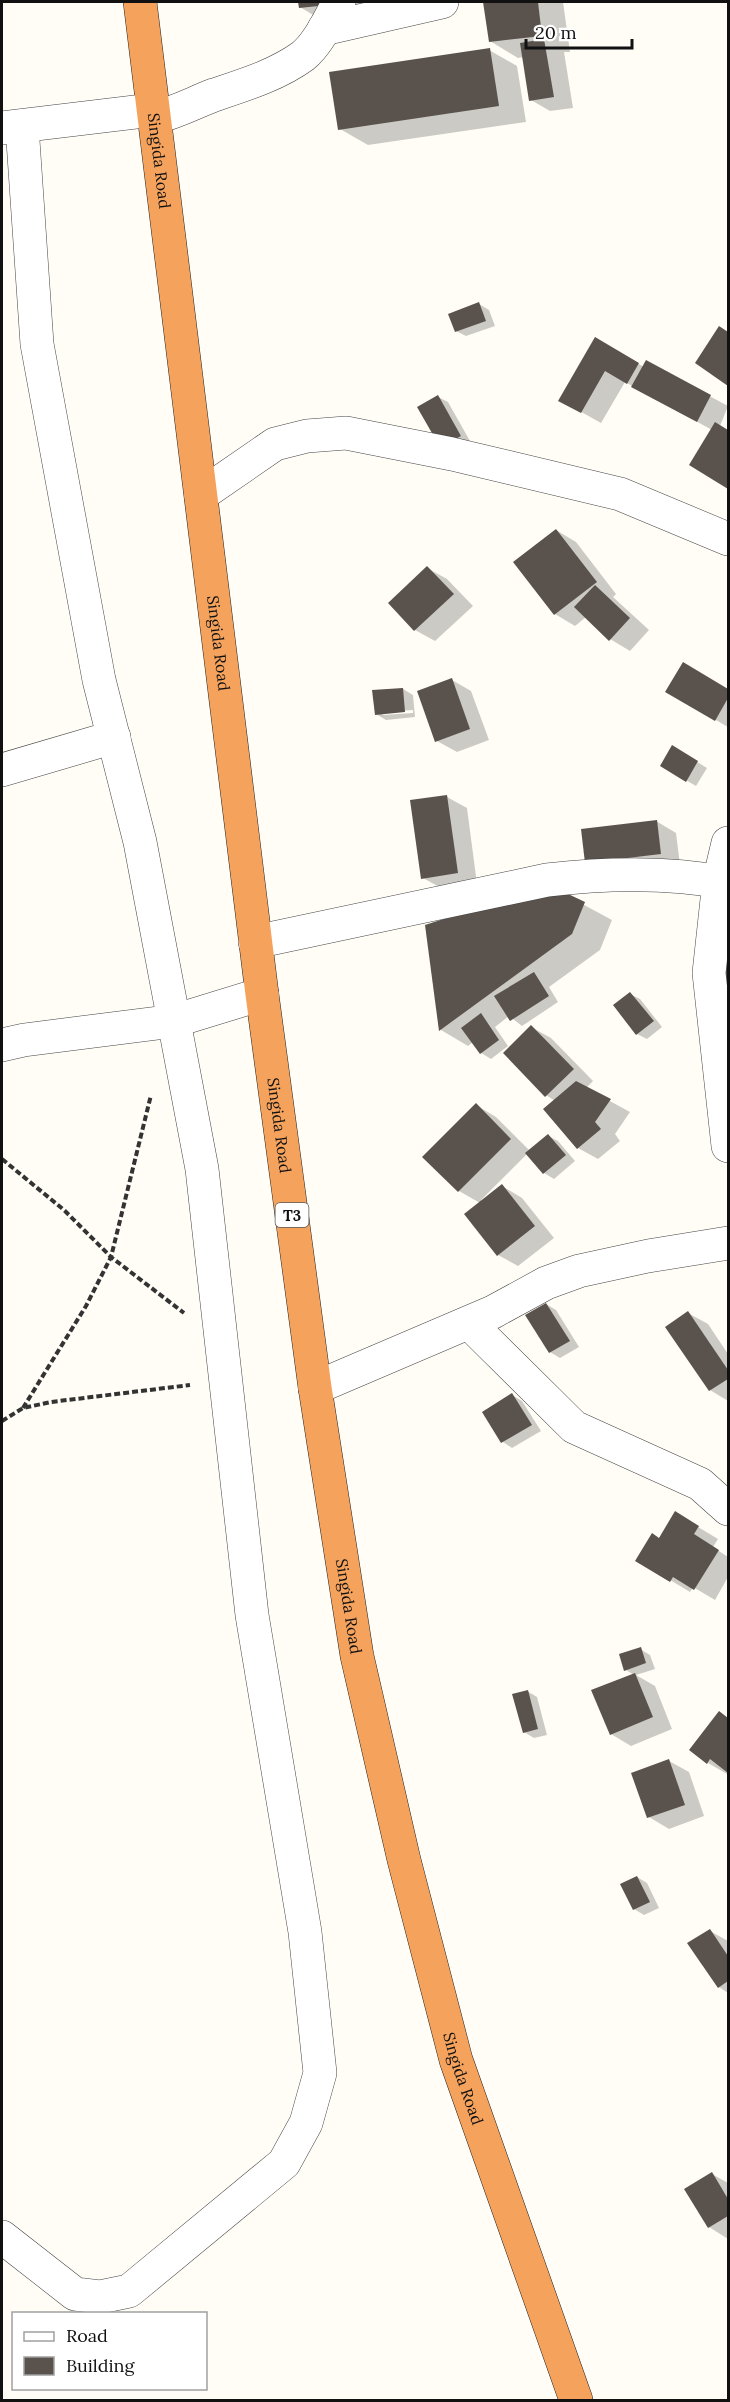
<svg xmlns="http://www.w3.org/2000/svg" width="730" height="2402" font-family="Lora,serif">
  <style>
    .shadow { fill: #0003; fill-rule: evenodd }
    .building { fill: #5a524d }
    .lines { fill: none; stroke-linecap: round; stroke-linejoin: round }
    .minor-casing { stroke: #444; stroke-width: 34 }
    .highway-casing { stroke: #222; stroke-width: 34 }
    .path { stroke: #333; stroke-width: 4; stroke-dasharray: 6 3; stroke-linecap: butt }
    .minor { stroke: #fff; stroke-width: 33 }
    .highway { stroke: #f5a25d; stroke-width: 33 }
    .labels { text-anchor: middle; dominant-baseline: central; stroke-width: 6; stroke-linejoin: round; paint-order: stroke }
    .shield { fill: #fff; stroke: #585858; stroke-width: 1.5 }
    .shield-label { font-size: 15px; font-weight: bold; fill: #111 }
    .street-label { font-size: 16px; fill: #111; stroke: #fff }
  </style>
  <rect width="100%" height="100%" fill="#fffdf5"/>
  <g class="shadow">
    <path d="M300 2H456L457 9 328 24 300 7Z"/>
    <path d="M485 2H563L570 52H564L573 108 550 111 531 100 524 57 518 58 490 41Z"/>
    <path d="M489 50 517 66 526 122 368 145 340 129Z"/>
    <path d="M479 304 489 310 495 326 466 336 456 331Z"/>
    <path d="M720 328 728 333V384L697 363Z"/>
    <path d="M595 339 644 367 646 362 728 406 720 426 728 431V488L691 465 712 430 625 382 601 423 560 400Z"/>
    <path d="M438 397 448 402 470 441 441 446Z"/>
    <path d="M556 530 576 542 616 594 613 597 649 630 630 651 610 639 586 617 575 626 555 614 515 562Z"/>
    <path d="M427 568 447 579 473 606 435 641 415 630Z"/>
    <path d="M684 664 728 691V727L667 692Z"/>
    <path d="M452 680 471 691 489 740 457 752 437 741Z"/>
    <path d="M403 689 413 695 415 717 386 720 376 714ZM413 710V713L383 715V712Z"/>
    <path d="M673 747 707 768 696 786 662 766Z"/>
    <path d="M447 797 467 808 477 884 443 889 423 878Z"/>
    <path d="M656 821 676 833 680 865 607 873Z"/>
    <path d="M549 886 612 920 600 950 549 987 558 1002 522 1026 509 1016 495 1027 508 1046 491 1059 481 1053 473 1042 468 1046 441 1030 426 926Z"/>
    <path d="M630 994 640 999 662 1027 647 1039 637 1034Z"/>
    <path d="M531 1027 551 1038 593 1081 586 1088 630 1112 615 1134 620 1141 598 1159 578 1148 555 1101 546 1095Z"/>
    <path d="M476 1105 496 1117 530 1151 548 1136 558 1141 575 1161 554 1179 544 1173 527 1154 481 1200 482 1202 502 1186 522 1198 554 1238 518 1266 498 1255 480 1203 459 1191Z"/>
    <path d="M546 1304 556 1310 579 1347 560 1358 550 1352 527 1316Z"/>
    <path d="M688 1313 708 1324 728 1354V1401L710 1390 667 1328Z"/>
    <path d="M512 1395 522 1401 541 1431 512 1448 503 1442 484 1412Z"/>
    <path d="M675 1513 718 1539 713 1547 728 1557V1577L715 1600 693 1587 690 1592 637 1560 659 1540Z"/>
    <path d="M640 1649 650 1655 655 1669 636 1675 655 1686 672 1729 631 1746 611 1734 634 1675 626 1670Z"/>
    <path d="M527 1691 537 1697 547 1735 534 1738 524 1732Z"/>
    <path d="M720 1713 728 1718 727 1774 708 1763Z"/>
    <path d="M669 1761 689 1772 704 1816 669 1829 649 1817Z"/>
    <path d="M637 1877 647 1883 659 1908 644 1915 634 1909Z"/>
    <path d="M710 1931 728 1941V1993L719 1987Z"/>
    <path d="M712 2174 728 2183V2239L709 2227Z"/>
  </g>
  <g class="building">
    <path d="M298 2H347V3L299 8Z"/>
    <path d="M483 2H538L542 36 489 42Z"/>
    <path d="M544 39 554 97 529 101 520 43Z"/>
    <path d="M490 48 499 106 338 130 329 72Z"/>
    <path d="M479 302 486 321 455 332 448 314Z"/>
    <path d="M719 326 728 332V386L695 363Z"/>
    <path d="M595 337 639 363 627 384 605 371 581 413 558 401Z"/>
    <path d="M646 360 711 395 697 422 631 387Z"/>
    <path d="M438 395 461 436 440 447 417 407Z"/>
    <path d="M715 422 728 430V489L689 465Z"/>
    <path d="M556 529 597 582 554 615 513 562Z"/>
    <path d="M427 566 454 594 414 631 388 603Z"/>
    <path d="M595 585 630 618 609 641 574 607Z"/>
    <path d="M683 662 728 689V698L715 721 665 692Z"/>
    <path d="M452 678 470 729 435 742 417 691Z"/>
    <path d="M403 688 405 712 375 715 372 690Z"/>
    <path d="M672 745 698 761 686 782 660 766Z"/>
    <path d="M447 795 458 873 421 879 410 800Z"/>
    <path d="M657 820 661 854 585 863 581 829Z"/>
    <path d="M549 885 585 902 572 934 439 1031 425 925Z"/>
    <path d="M728 960V989L714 974Z"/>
    <path d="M534 972 549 996 510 1021 494 996Z"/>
    <path d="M630 992 654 1021 636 1035 613 1005Z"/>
    <path d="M481 1013 499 1040 480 1054 461 1028Z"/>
    <path d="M531 1025 574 1069 545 1097 503 1053Z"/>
    <path d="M576 1081 611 1099 595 1122 601 1129 577 1149 543 1109Z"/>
    <path d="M476 1103 511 1139 458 1192 422 1157Z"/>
    <path d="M548 1134 566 1155 543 1174 525 1153Z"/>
    <path d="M502 1184 535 1226 497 1256 464 1214Z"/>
    <path d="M546 1303 570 1341 549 1353 525 1315Z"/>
    <path d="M688 1311 728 1370V1379L709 1391 665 1327Z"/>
    <path d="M512 1393 532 1425 501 1443 482 1412Z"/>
    <path d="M675 1511 699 1526 694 1534 719 1550 694 1590 673 1577 670 1582 635 1561 652 1533 659 1538Z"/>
    <path d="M641 1647 646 1663 624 1671 619 1654Z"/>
    <path d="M635 1673 653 1717 610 1735 591 1690Z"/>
    <path d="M528 1690 538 1729 523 1733 512 1694Z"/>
    <path d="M719 1711 728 1718V1773L710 1759 707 1764 689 1750Z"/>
    <path d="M669 1759 685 1805 647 1818 631 1773Z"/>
    <path d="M637 1876 650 1902 633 1910 620 1884Z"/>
    <path d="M710 1929 728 1956V1981L718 1988 687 1943Z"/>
    <path d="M712 2172 728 2199V2216L708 2228 684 2189Z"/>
  </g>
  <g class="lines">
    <defs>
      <g id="minor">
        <path d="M324 29 442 2"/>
        <path d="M153 118C175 113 193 103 214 95 244 85 277 75 303 56 319 43 329 19 339 2"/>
        <path d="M2 128 152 110"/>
        <path d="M201 495 275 444 307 436 346 433 452 454 620 494 728 539"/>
        <path d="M2 770 114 737"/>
        <path d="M728 843 719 881 709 973 728 1146"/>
        <path d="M255 942 547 880C606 873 670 872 728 883"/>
        <path d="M2 1045 24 1040 174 1021 262 994"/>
        <path d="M469 1323 574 1427 700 1484 728 1509"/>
        <path d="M315 1388 493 1312 546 1283 579 1271 648 1256 728 1243"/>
        <path d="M2 2237 75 2294 100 2297 129 2291 284 2163 306 2123 320 2073 305 1932 252 1615 202 1169 140 842 99 680 37 344 22 126"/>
      </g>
      <g id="highway">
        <path id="s1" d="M140 2 262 994 315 1388 357 1656 404 1860 456 2060 576 2400"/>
      </g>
    </defs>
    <use href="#minor" class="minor-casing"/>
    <use href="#highway" class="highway-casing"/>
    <g class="path">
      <path d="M2 1159 64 1210 111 1257 184 1313"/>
      <path d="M23 1408 86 1306 111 1257 151 1095"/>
      <path d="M2 1421 23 1408 51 1402 190 1385"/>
    </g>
    <use href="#minor" class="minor"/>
    <use href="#highway" class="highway"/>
  </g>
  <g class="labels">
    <rect class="shield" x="275.5" y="1203" width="33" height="24" rx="4.5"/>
    <g class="shield-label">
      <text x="292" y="1215">T3</text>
    </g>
    <g class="street-label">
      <text stroke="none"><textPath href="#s1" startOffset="160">Singida Road</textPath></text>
      <text stroke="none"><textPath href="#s1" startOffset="646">Singida Road</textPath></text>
      <text stroke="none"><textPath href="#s1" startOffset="1132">Singida Road</textPath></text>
      <text stroke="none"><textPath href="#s1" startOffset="1618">Singida Road</textPath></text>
      <text stroke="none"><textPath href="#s1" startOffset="2104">Singida Road</textPath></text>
    </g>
  </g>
  <rect width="730" height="2402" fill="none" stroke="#111111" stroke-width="6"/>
  <rect x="12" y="2312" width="195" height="78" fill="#ffffff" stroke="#a0a0a0" stroke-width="1.5"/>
  <rect x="24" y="2332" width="30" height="9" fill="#ffffff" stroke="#a0a0a0" stroke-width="1.5"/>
  <text x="66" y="2342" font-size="18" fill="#111111">Road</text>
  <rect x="24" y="2357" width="30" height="18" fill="#5a524d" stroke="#a0a0a0" stroke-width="1.5"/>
  <text x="66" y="2372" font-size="18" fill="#111111">Building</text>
  <path d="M526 39v9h106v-9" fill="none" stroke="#111111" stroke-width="3"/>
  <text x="535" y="39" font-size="18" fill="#111111" stroke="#ffffff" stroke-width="4.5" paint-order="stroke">20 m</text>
</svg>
